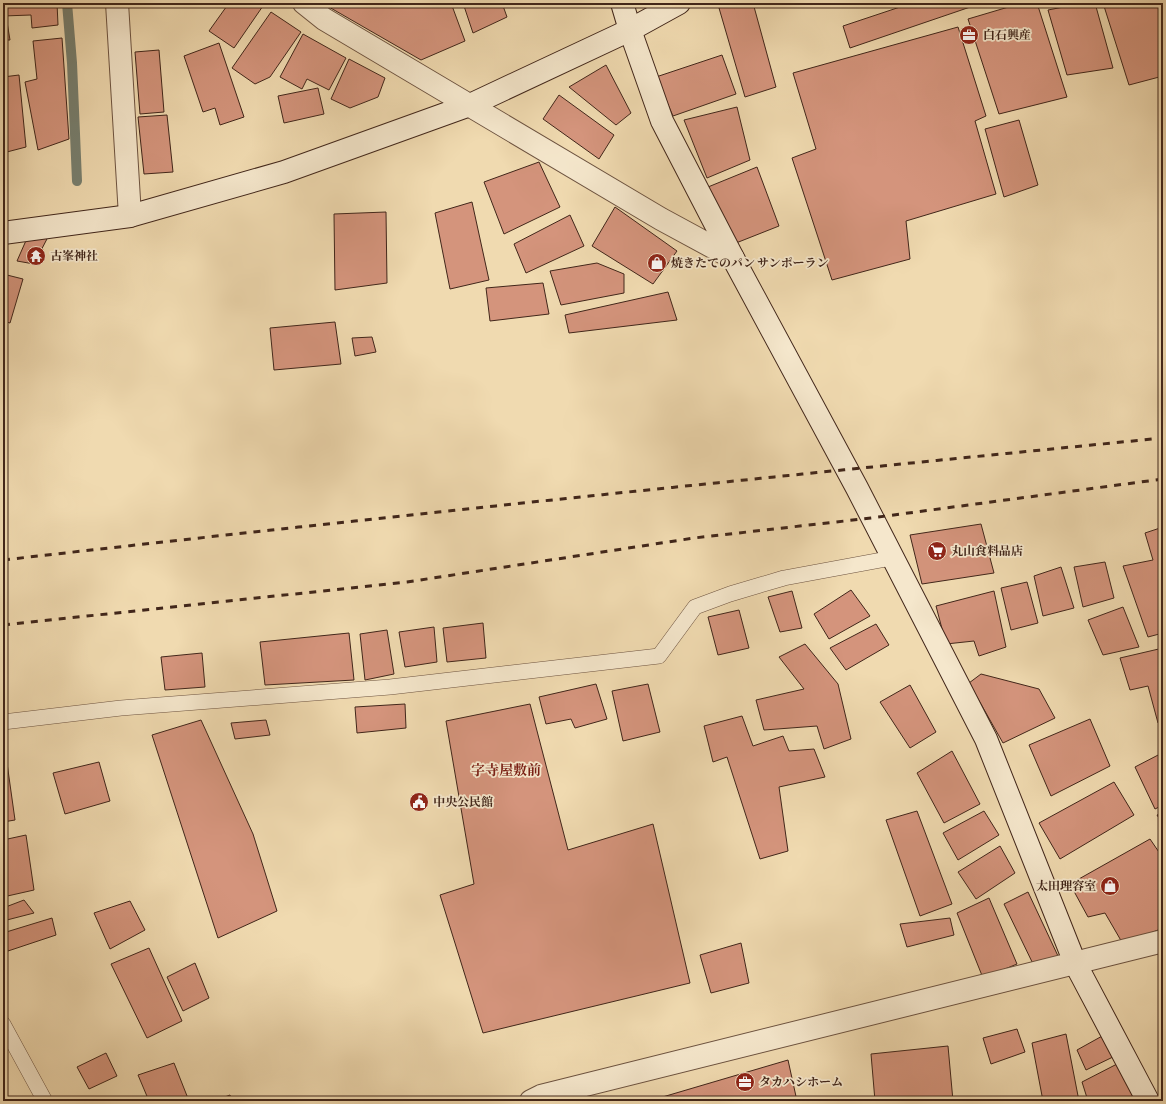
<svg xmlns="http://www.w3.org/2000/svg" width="1166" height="1104" font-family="Alegreya,'Noto Serif JP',serif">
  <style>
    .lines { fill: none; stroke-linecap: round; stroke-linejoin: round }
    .stream { stroke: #777f6f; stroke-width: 10 }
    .building { fill: #d4947c; stroke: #41261a }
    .lane-casing { stroke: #6d5340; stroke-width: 16 }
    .street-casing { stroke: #6d5340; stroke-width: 24 }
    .secondary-casing { stroke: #41261a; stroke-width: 24 }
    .lane { stroke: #f5e7cc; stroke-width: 15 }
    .street { stroke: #f5e7cc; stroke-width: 22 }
    .secondary { stroke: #f5e7cc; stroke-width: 22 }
    .rail { stroke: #41261a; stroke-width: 3; stroke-dasharray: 7 7; stroke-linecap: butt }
    .labels { text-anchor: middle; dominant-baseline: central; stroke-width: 3.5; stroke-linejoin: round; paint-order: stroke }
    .poi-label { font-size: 12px; font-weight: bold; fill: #41261a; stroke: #f5e7cc; text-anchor: start }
    .quarter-label { font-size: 14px; font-weight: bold; fill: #7a1f14; stroke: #f5e7cc }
  </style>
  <rect width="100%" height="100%" fill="#f0dab0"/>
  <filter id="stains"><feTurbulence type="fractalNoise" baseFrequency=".005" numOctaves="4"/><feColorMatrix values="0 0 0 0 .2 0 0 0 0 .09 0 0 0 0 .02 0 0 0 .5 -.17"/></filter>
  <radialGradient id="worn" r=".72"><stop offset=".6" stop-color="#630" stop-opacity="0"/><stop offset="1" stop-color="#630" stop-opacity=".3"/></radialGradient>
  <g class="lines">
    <g class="stream">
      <path d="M67 3 72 63 77 181"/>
      <path d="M3 1099 4 1101"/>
    </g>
  </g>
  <g class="building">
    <path d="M3 3H57L58 25 32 28 31 15 3 16Z"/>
    <path d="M229 3H265L234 48 209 31Z"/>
    <path d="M322 3H451L465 41 421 60Z"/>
    <path d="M463 3H502L507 17 473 33Z"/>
    <path d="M733 3H753L776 87 745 97 719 8Z"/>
    <path d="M912 3H982L850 48 843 26Z"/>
    <path d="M1022 3H1037L1067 97 999 114 968 19Z"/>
    <path d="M1084 3H1095L1113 68 1067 75 1048 10Z"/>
    <path d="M1103 3H1163V76L1129 85Z"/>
    <path d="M271 12 301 32 270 77 255 84 232 68Z"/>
    <path d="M3 22H7L10 40H3Z"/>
    <path d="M958 27 986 116 975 121 996 194 906 221 910 259 832 280 792 158 816 149 793 73Z"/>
    <path d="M303 34 346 58 329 90 307 79 302 89 280 77Z"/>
    <path d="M62 38 69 139 38 150 25 82 37 79 33 41Z"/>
    <path d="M219 43 244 117 220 125 215 108 203 112 184 56Z"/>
    <path d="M159 50 164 112 140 114 135 52Z"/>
    <path d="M722 55 736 94 673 116 656 77Z"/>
    <path d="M349 59 385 78 378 97 350 108 331 99Z"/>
    <path d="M606 65 631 113 616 125 569 87Z"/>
    <path d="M19 75 26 147 3 153V77Z"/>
    <path d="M318 88 324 114 284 123 278 96Z"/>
    <path d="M559 95 614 135 599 159 543 119Z"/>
    <path d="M737 107 750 160 707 178 684 120Z"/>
    <path d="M167 115 173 172 144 174 138 117Z"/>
    <path d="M1019 120 1038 185 1004 197 985 129Z"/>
    <path d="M539 162 560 207 504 234 484 182Z"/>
    <path d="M757 167 779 226 736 243 708 187Z"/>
    <path d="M472 202 489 280 450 289 435 213Z"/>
    <path d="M615 207 677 251 653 284 592 246Z"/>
    <path d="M386 212 387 283 335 290 334 214Z"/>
    <path d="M570 215 584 246 526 273 514 244Z"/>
    <path d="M49 235 34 264 17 261 28 236Z"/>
    <path d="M597 263 624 274V293L561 305 550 271Z"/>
    <path d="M3 274 23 279 10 323 3 321Z"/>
    <path d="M543 283 549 314 490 321 486 288Z"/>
    <path d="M668 292 677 320 569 333 565 315Z"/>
    <path d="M335 322 341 364 274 370 270 328Z"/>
    <path d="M372 337 376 352 355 356 352 338Z"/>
    <path d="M981 524 994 573 922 584 910 535Z"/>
    <path d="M1163 527V633L1148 637 1123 566 1153 560 1145 533Z"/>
    <path d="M1105 562 1114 598 1083 607 1074 567Z"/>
    <path d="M1061 567 1074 608 1043 616 1034 576Z"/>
    <path d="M1027 582 1038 623 1011 630 1001 588Z"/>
    <path d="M851 590 870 616 829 639 814 614Z"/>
    <path d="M792 591 802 628 780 632 768 597Z"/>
    <path d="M994 591 1006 647 979 656 974 641 946 644 936 606Z"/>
    <path d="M1123 607 1139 647 1103 655 1088 620Z"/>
    <path d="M739 610 749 648 718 655 708 617Z"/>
    <path d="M483 623 486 658 447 662 443 628Z"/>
    <path d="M876 624 889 645 846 670 830 648Z"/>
    <path d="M434 627 437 662 405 667 399 632Z"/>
    <path d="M387 630 394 674 365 680 360 634Z"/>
    <path d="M349 633 354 680 265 685 260 642Z"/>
    <path d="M805 644 838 684 851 739 824 749 817 726 764 730 756 700 804 689 779 657Z"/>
    <path d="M1163 648V721L1158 723 1148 686 1130 690 1120 658Z"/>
    <path d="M202 653 205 687 165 690 161 657Z"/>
    <path d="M981 674 1039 689 1055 718 1003 743 969 683Z"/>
    <path d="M596 684 607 719 575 728 571 719 546 724 539 697Z"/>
    <path d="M648 684 660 732 623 741 612 691Z"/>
    <path d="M910 685 936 732 910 748 880 702Z"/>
    <path d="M405 704 406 728 357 733 355 707Z"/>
    <path d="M530 704 568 850 653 824 690 983 483 1033 440 895 474 884 446 721Z"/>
    <path d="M742 716 753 746 783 736 789 751 814 749 825 777 779 787 788 851 760 859 727 757 713 762 704 726Z"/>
    <path d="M1090 719 1110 766 1051 796 1029 745Z"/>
    <path d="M201 720 253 834 277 911 218 938 152 735Z"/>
    <path d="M266 720 270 735 235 739 231 723Z"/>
    <path d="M952 751 980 804 944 823 917 773Z"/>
    <path d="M1162 753 1163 805 1155 809 1135 767Z"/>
    <path d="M99 762 110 801 65 814 53 773Z"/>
    <path d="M3 763H7L15 820 3 822Z"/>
    <path d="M1114 782 1134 815 1060 859 1039 823Z"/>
    <path d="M917 811 952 904 920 916 886 820Z"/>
    <path d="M984 811 999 835 958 860 943 833Z"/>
    <path d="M1163 813V825L1157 815Z"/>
    <path d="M26 835 34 890 3 897V840Z"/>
    <path d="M1150 839 1163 858V928L1123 944 1105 913 1088 917 1070 884Z"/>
    <path d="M1000 846 1015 873 976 899 958 872Z"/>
    <path d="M1028 892 1058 956 1035 968 1004 904Z"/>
    <path d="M989 898 1017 964 983 978 957 913Z"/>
    <path d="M24 900 34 913 3 921V908Z"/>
    <path d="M130 901 145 930 110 949 94 913Z"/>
    <path d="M52 918 56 935 8 951 3 933Z"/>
    <path d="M950 918 954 935 907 947 900 924Z"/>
    <path d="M741 943 749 983 711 993 700 955Z"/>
    <path d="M149 948 182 1021 147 1038 111 964Z"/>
    <path d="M195 963 209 998 183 1011 167 977Z"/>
    <path d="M1017 1029 1025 1052 991 1064 983 1038Z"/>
    <path d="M1066 1034 1079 1101H1043L1032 1043Z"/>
    <path d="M1104 1035 1115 1056 1086 1070 1077 1050Z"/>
    <path d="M948 1046 953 1101H875L871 1054Z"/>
    <path d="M106 1053 117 1076 89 1089 77 1067Z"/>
    <path d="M788 1060 797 1101H649Z"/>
    <path d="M174 1063 189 1101H149L138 1075Z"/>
    <path d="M1117 1064 1137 1101H1088L1082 1082Z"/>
    <path d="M230 1095 232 1101H214Z"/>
  </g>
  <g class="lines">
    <defs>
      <g id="lane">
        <path d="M3 722 121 708 390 687 659 656 695 607 730 594 784 578 892 558"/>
        <path d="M3 1024 45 1101"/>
      </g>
      <g id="street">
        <path d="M117 3 130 216"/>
        <path d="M304 3 324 19 661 219 733 258"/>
        <path d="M531 1101 541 1096 1163 941"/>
      </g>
      <g id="secondary">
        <path d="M622 3 630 30 662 121 733 258 857 488 986 739 1075 963 1148 1101"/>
        <path d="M3 233 130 216 284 172 470 105 630 30 679 3"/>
      </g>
    </defs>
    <use href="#lane" class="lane-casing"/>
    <use href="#street" class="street-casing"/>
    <use href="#secondary" class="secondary-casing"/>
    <use href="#lane" class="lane"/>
    <use href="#street" class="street"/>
    <use href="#secondary" class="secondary"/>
    <g class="rail">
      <path d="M3 560C389 516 776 476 1163 438"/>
      <path d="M3 625 407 582 694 538 871 518 1163 479"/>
    </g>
  </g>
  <defs>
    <symbol id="office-disc" viewBox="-11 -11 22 22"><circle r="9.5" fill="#8f2418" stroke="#f5e7cc"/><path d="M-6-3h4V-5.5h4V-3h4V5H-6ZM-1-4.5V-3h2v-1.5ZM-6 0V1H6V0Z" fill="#fff"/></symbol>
    <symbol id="temple-disc" viewBox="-11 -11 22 22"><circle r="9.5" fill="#8f2418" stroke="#f5e7cc"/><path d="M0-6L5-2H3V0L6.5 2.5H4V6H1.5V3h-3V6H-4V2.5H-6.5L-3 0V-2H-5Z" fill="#fff"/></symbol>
    <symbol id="shop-disc" viewBox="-11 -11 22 22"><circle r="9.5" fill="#8f2418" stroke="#f5e7cc"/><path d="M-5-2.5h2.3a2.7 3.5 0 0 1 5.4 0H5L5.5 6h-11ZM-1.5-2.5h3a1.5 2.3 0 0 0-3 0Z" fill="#fff"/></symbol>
    <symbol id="supermarket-disc" viewBox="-11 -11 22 22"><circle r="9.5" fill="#8f2418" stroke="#f5e7cc"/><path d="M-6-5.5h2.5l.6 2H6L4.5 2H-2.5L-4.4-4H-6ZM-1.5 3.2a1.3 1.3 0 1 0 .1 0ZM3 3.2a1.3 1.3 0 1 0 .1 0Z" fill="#fff"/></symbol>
    <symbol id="civic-disc" viewBox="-11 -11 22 22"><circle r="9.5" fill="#8f2418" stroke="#f5e7cc"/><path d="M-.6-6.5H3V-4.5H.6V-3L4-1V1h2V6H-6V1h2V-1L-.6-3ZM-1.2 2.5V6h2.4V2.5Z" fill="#fff"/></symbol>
  </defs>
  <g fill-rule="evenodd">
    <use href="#office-disc" x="958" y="24" width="22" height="22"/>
    <use href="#temple-disc" x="25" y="245" width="22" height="22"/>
    <use href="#shop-disc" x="646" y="252" width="22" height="22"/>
    <use href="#supermarket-disc" x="926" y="540" width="22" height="22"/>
    <use href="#civic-disc" x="408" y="791" width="22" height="22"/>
    <use href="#shop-disc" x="1099" y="875" width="22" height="22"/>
    <use href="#office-disc" x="734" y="1071" width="22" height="22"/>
  </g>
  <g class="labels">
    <g class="poi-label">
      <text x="983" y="35">白石興産</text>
      <text x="50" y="256">古峯神社</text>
      <text x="671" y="263">焼きたてのパン サンポーラン</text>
      <text x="951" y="551">丸山食料品店</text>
      <text x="433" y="802">中央公民館</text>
      <text x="1096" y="886" text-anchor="end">太田理容室</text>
      <text x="759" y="1082">タカハシホーム</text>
    </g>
    <g class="quarter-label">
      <text x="506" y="770">字寺屋敷前</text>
    </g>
  </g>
  <rect width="1166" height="1104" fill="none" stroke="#f0dab0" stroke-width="16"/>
  <rect x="4" y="4" width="1158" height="1096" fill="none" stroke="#41261a" stroke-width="2"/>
  <rect x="8" y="8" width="1150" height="1088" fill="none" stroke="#41261a"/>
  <rect width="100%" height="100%" filter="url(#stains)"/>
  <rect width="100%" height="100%" fill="url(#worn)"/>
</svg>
